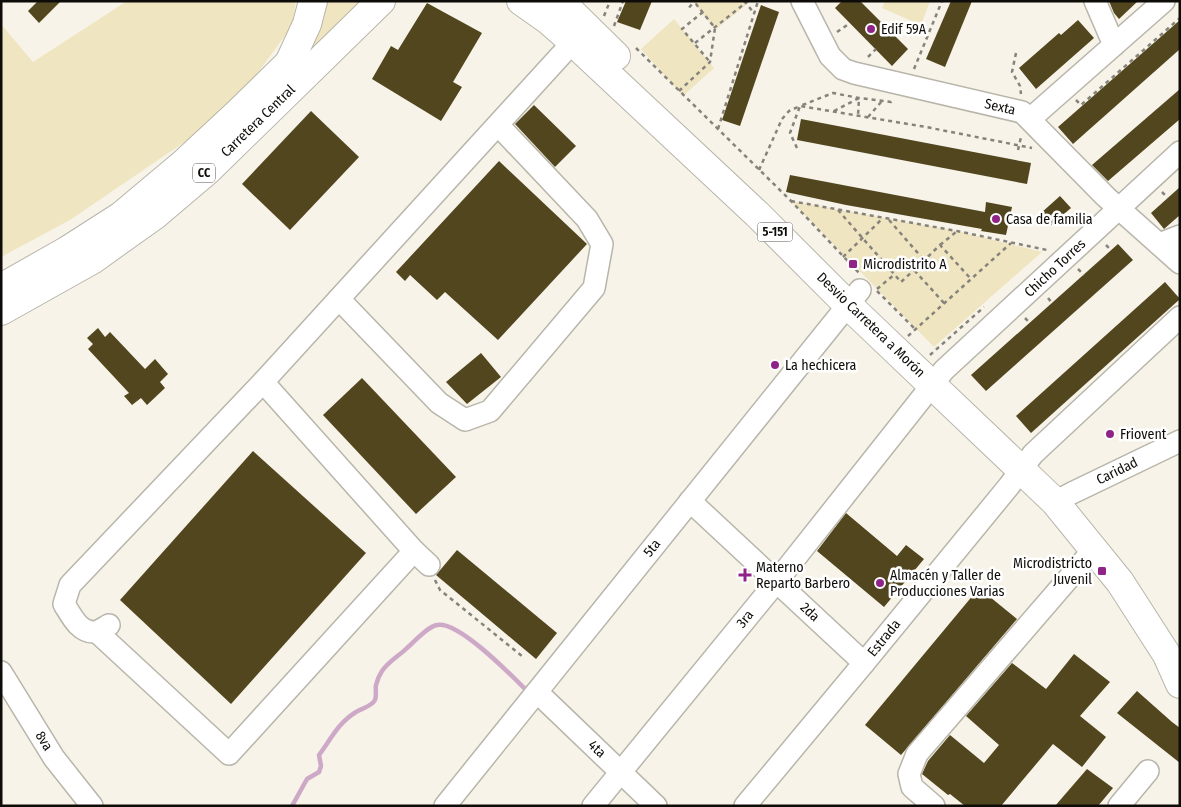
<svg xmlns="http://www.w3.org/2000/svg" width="1181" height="807" font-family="'Fira Sans Condensed',sans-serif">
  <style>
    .green { fill: #f0e5c1 }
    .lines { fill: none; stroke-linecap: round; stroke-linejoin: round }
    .stream { stroke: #cda9c7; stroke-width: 4.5 }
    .building { fill: #52461f }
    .minor-casing { stroke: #b8b5aa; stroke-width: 24 }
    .major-casing { stroke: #b8b5aa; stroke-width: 30 }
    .path { stroke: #86837c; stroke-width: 2.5; stroke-dasharray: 4 4; stroke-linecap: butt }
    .minor { stroke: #fff; stroke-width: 21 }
    .major { stroke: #fff; stroke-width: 28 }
    .poi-dot { fill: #8f2386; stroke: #fff; stroke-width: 2 }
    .labels { text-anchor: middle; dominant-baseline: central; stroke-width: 5; stroke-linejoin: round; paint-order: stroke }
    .shield { fill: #fff; stroke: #565553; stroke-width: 1 }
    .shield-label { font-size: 12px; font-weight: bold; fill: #0e0c09 }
    .poi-label { font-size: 14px; fill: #0e0c09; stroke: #fff; text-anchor: start }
    .street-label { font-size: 14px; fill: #0e0c09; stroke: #fff }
  </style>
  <rect width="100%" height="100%" fill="#f7f3e8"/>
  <g class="green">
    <path d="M127 1H296L292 26 230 111 70 220 1 257V24L33 62Z"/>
    <path d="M326 1H368L296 72 324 12Z"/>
    <path d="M693 1H743L746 5 715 30Z"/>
    <path d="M885 1H930L921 25 882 8Z"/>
    <path d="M674 19 714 68 683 96 641 49Z"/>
    <path d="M791 201 957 231 1042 252 934 347Z"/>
  </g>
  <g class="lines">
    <path class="stream" d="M292 806 307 779 319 772 321 766 319 755C331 739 338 723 356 712 362 708 371 707 375 700 377 695 375 690 376 685 377 681 380 674 382 671 389 661 399 656 407 648 415 641 427 627 437 625 458 620 512 676 527 691"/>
  </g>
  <g class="building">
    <path d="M38 1H61L39 23 28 11Z"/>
    <path d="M626 1H652L640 30 617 22Z"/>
    <path d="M842 1H860L908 49 892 66 835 8Z"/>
    <path d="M951 1H972L945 67 926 59Z"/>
    <path d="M1109 1H1138L1119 19 1114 13Z"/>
    <path d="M427 3 482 33 453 82 462 87 441 121 372 79 391 46 398 50Z"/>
    <path d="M761 5 779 12 740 126 722 120Z"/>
    <path d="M1078 20 1094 38 1036 89 1019 68 1059 33 1061 35Z"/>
    <path d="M1180 20V49L1073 144 1058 127Z"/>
    <path d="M1180 89V119L1108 181 1092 165Z"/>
    <path d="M534 105 576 146 555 167 515 124Z"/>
    <path d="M311 111 359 157 290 230 242 184Z"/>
    <path d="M801 119 1031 163 1027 184 797 140Z"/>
    <path d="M499 161 587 244 498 340 445 292 437 300 410 275 405 281 396 272Z"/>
    <path d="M790 175 985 212 986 202 1012 207 1006 235 981 231 982 229 846 205 786 192Z"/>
    <path d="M1180 187V215L1164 229 1151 213Z"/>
    <path d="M1060 196 1071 208 1051 225 1041 213Z"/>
    <path d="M1118 244 1133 260 986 391 971 375Z"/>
    <path d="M1165 282 1180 299 1031 433 1016 416Z"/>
    <path d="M98 328 105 337 110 332 145 369 155 359 168 374 160 382 165 388 147 405 141 398 132 405 124 396 129 393 88 349 93 344 87 338Z"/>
    <path d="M481 353 501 377 467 404 446 382Z"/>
    <path d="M362 378 456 477 416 514 323 415Z"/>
    <path d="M253 451 366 553 231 704 120 600Z"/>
    <path d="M846 513 897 556 906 545 924 559 884 607 817 551Z"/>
    <path d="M457 550 557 633 536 659 436 575Z"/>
    <path d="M979 588 1017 619 901 755 865 725Z"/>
    <path d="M1074 654 1110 682 1080 716 1106 737 1082 767 1053 744 1001 806H965L950 794 948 795 922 774 928 761 950 735 984 763 999 745 966 716 1012 663 1046 689Z"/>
    <path d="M1137 691 1172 722 1180 728V763L1117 713Z"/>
    <path d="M1087 769 1113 788 1098 806H1055Z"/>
  </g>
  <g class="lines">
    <defs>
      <g id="minor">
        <path d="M802 1 830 56 843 69 854 73 1022 112 1106 197 1180 263"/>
        <path d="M1095 1 1114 45"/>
        <path d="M1030 119 1164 1"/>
        <path d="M1159 244 1180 236"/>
        <path d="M339 299 439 403 465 420 490 411 594 288 602 244 587 219 498 125"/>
        <path d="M690 501 864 663"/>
        <path d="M1055 502 1072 493 1180 441"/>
        <path d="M429 565 414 551 263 382 573 42"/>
        <path d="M109 625C105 627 100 631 95 632 79 633 71 615 64 604L70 585 263 382"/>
        <path d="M97 632 229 754 414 551"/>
        <path d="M1 672 54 758 92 806"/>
        <path d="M537 692 656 806"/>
        <path d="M445 806 860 290"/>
        <path d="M593 806 777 581 944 370 1180 152"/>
        <path d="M745 806 864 663 1009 486 1033 454 1180 317"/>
        <path d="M934 806 912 787 909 774 917 754 1094 549"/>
        <path d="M1119 806 1148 771"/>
      </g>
      <g id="major">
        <path d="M521 1 548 20 573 42 757 214 848 305 1055 502 1120 582 1167 655 1180 684"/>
        <path d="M560 1 616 56"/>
        <path d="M1 288 68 250 121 216 183 164 239 112 289 63 307 24 313 1"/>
        <path d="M1 311 92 260 155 215 208 170 381 1"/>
      </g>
    </defs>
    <use href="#minor" class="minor-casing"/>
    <use href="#major" class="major-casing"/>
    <g class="path">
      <path d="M744 1 754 13"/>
      <path d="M703 12 682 29 710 62"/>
      <path d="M604 16 610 1"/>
      <path d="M614 26 623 1"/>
      <path d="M837 32 850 23"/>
      <path d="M695 43 748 1"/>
      <path d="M636 48 791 201 859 273"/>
      <path d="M1016 53 1012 72 1020 86 1021 94"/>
      <path d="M868 57 876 49"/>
      <path d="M914 69 942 1"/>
      <path d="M679 91 710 62 715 28 696 4H692L688 9"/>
      <path d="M1076 100 1081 105 1180 18"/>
      <path d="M834 111 859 98 858 116"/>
      <path d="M868 117 882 101"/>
      <path d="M718 129 758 1"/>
      <path d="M797 148 790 133 800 106 833 93 859 98 891 102 893 100"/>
      <path d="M1018 150 1021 137"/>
      <path d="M759 170 782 119 789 111 800 106 926 127 1032 148"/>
      <path d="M1162 192 1168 198"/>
      <path d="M791 201 957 231 1047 250"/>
      <path d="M838 210 901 282 914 270"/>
      <path d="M889 220 924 260"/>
      <path d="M940 245 956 232"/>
      <path d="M1106 245 1111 250"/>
      <path d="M843 257 883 218"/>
      <path d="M1078 269 1084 275"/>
      <path d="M877 289 895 274"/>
      <path d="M877 291 915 329"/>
      <path d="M1048 298 1052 303"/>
      <path d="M944 303 914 270 940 245 971 279"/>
      <path d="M1025 318 1030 323"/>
      <path d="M908 336 1011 243"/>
      <path d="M930 355 984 307"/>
      <path d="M435 580 440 590 522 656"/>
    </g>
    <use href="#minor" class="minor"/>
    <use href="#major" class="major"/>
  </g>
  <g class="poi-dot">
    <circle cx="871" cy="29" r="5"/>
    <circle cx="996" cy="219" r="5"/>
    <rect x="848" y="259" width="10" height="10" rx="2.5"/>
    <circle cx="775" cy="365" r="5"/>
    <circle cx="1110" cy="434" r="5"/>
    <rect x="1097" y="566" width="10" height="10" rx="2.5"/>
    <path d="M742.5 567.5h5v5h5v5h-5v5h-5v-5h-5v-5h5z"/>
    <circle cx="880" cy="583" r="5"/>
  </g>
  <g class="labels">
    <g class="shield">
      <rect x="193" y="163.5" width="22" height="19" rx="4"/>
      <rect x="757.5" y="222.5" width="35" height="19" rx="4"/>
    </g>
    <g class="shield-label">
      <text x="204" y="173">CC</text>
      <text x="775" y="232">5-151</text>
    </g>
    <g class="poi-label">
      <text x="881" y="29">Edif 59A</text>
      <text x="1006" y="219">Casa de familia</text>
      <text x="863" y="264">Microdistrito A</text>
      <text x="785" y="365">La hechicera</text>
      <text x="1120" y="434">Friovent</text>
      <text x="1092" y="563" text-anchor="end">Microdistricto<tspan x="1092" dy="16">Juvenil</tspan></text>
      <text x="756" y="567">Materno<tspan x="756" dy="16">Reparto Barbero</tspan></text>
      <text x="890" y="575">Almacén y Taller de<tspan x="890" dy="16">Producciones Varias</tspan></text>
    </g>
    <g class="street-label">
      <text transform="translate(1000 107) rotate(13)">Sexta</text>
      <text transform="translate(258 121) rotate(-44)">Carretera Central</text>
      <text transform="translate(1055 268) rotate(-43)">Chicho Torres</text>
      <text transform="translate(871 325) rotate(44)">Desvio Carretera a Morón</text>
      <text transform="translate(1117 471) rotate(-26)">Caridad</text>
      <text transform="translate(652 548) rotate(-51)">5ta</text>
      <text transform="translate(810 612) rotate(43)">2da</text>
      <text transform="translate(745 619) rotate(-51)">3ra</text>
      <text transform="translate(884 638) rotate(-51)">Estrada</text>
      <text transform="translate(44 741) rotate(58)">8va</text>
      <text transform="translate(597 749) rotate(43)">4ta</text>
    </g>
  </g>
  <rect width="1181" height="807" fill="none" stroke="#0e0c09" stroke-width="5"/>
</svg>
